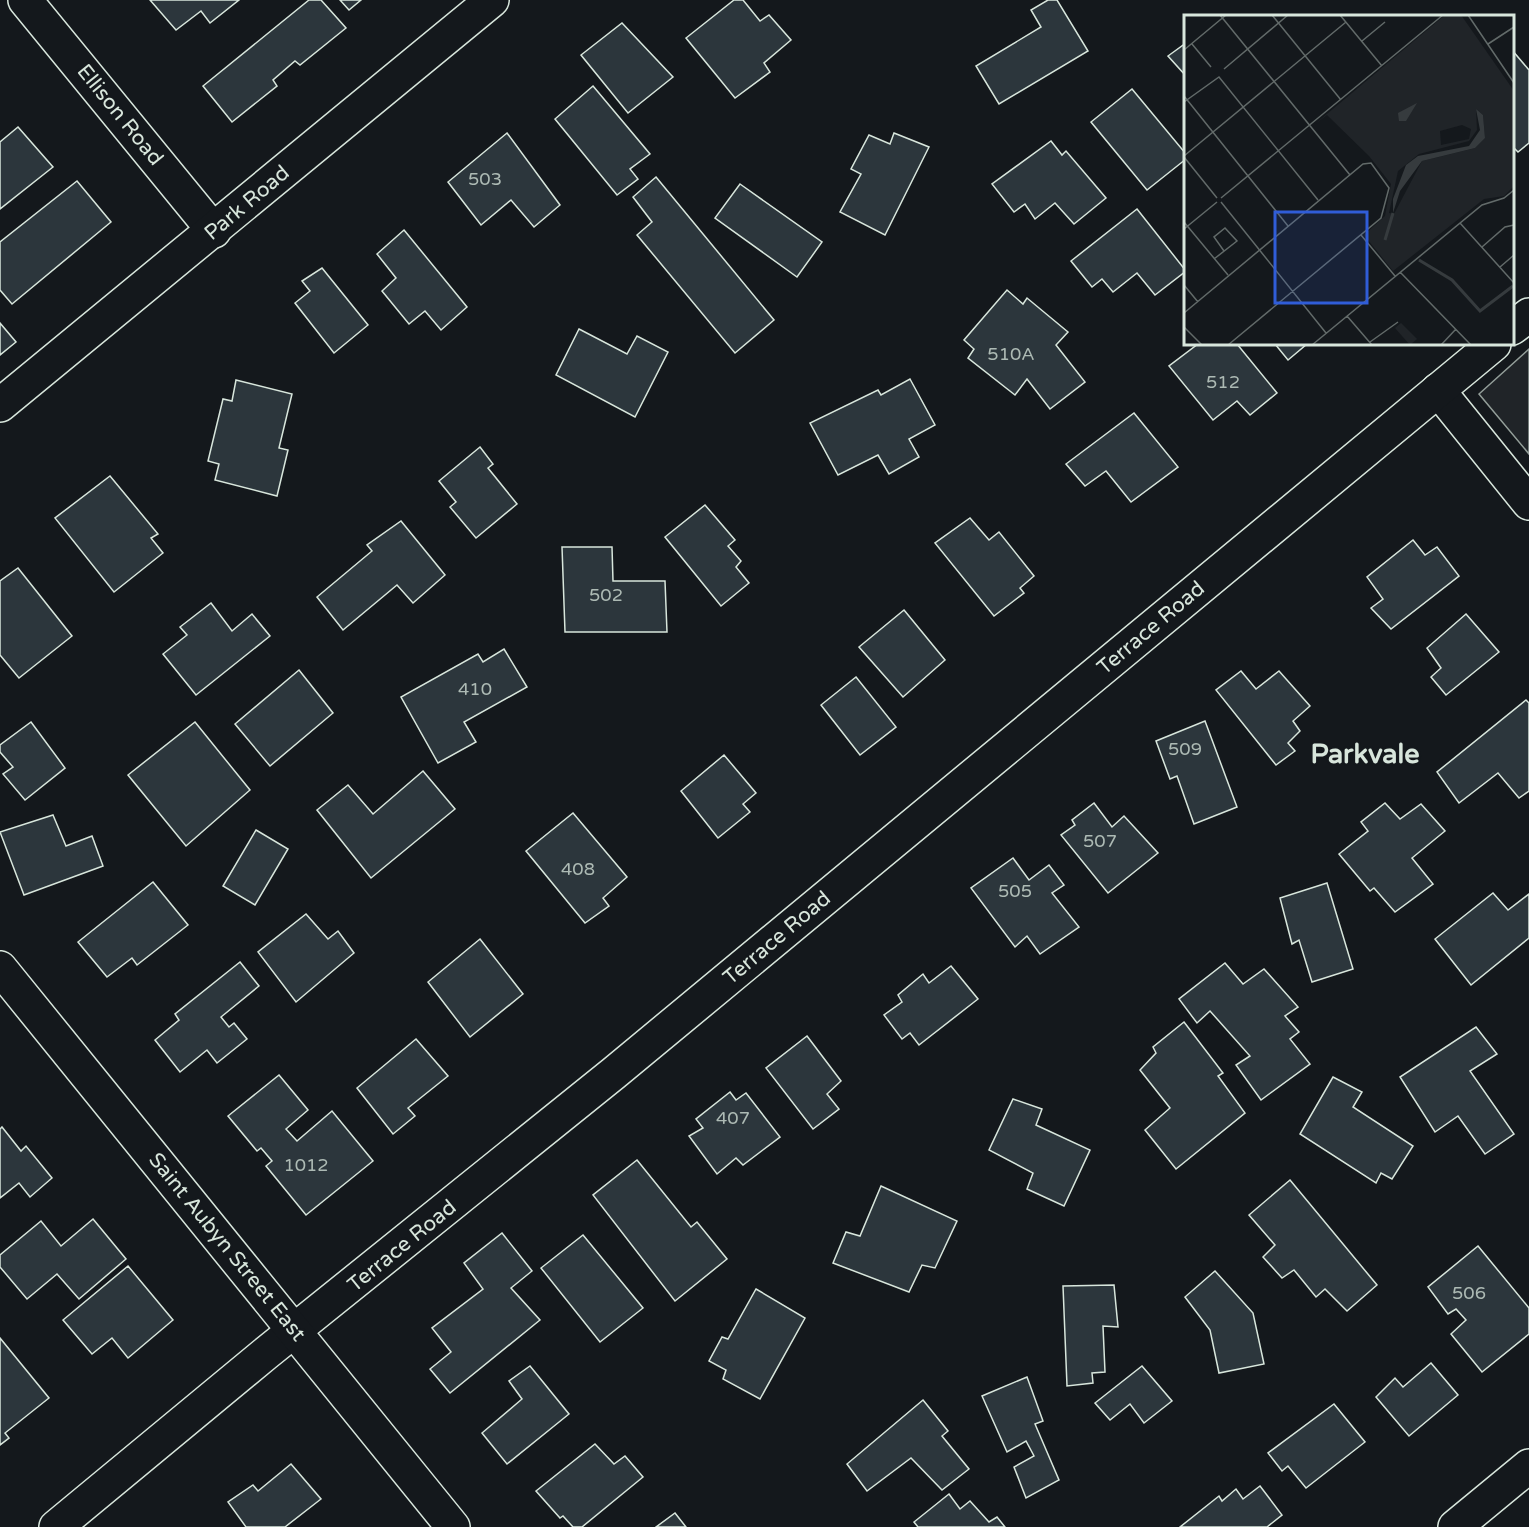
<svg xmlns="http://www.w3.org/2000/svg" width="1529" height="1527" font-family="'Varela Round',sans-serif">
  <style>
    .green { fill: #202428; stroke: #939e99; stroke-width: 1.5 }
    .building { fill: #2c363c; stroke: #d8e6dc; stroke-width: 1.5 }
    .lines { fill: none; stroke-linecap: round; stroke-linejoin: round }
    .minor-casing { stroke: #d8e6dc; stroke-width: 36 }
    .secondary-casing { stroke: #d8e6dc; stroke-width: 36 }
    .minor { stroke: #14181c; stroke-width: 33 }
    .secondary { stroke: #14181c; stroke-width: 33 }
    .labels { text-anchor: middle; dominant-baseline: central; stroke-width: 4.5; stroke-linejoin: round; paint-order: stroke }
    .number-label { font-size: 18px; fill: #adbab4 }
    .street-label { font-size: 21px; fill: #d8e6dc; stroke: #14181c }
    .district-label { font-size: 27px; font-weight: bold; fill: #d8e6dc; stroke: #14181c }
    .inset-river { fill: none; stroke: #363b3e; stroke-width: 3 }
    .inset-road { fill: none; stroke: #626a69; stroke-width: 1.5 }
    .view { fill: #305dd8; fill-opacity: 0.15; stroke: #305dd8; stroke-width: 3 }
    .inset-edge { fill: none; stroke: #d8e6dc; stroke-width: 3 }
  </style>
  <rect width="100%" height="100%" fill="#14181c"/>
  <path class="green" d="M1529 349V454L1479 394Z"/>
  <g class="building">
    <path d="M150 0H239L210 23 201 11 176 30Z"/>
    <path d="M309 0H321L346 28 300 65 295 61 273 80 277 86 232 122 203 86Z"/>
    <path d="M340 0H361L349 10Z"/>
    <path d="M734 0H743L760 21 769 15 791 40 764 63 770 72 735 98 686 38Z"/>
    <path d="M1048 0H1057L1088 51 999 104 976 66 1041 27 1031 10Z"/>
    <path d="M622 23 673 77 628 113 581 55Z"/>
    <path d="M1186 43V76L1168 56Z"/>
    <path d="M1512 50 1529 70V143L1518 152 1512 146Z"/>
    <path d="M593 86 650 154 630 169 638 179 617 195 555 119Z"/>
    <path d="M1132 89 1186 154V159L1147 190 1091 122Z"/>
    <path d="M18 127 53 167 0 209V142Z"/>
    <path d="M507 133 560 205 534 227 511 200 481 225 448 182Z"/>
    <path d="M894 133 929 147 885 235 840 212 861 174 851 169 869 135 890 144Z"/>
    <path d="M1051 141 1062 155 1066 151 1106 198 1074 224 1055 203 1035 219 1025 204 1014 212 992 184Z"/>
    <path d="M656 177 774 320 735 353 637 235 652 222 633 197Z"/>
    <path d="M77 181 111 222 12 304 0 290V242Z"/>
    <path d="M740 184 822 242 797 277 715 218Z"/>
    <path d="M1137 209 1186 271 1155 295 1137 273 1113 292 1102 279 1092 287 1071 261Z"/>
    <path d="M404 230 467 307 441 330 425 311 409 324 382 291 396 278 377 254Z"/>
    <path d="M322 268 368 325 334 353 295 303 310 291 302 281Z"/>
    <path d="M1007 290 1023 304 1027 298 1068 332 1056 345 1085 382 1050 409 1027 379 1015 395 968 358 974 349 964 340Z"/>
    <path d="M0 323 16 342 0 355Z"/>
    <path d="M579 329 627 354 637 336 668 352 635 417 556 375Z"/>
    <path d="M1198 344H1237L1277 393 1250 415 1237 401 1213 420 1169 366Z"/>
    <path d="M1275 344H1307L1288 360Z"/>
    <path d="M910 379 935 425 909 439 919 457 889 474 878 455 838 475 810 423 878 390 881 395Z"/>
    <path d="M236 380 292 394 279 448 288 450 277 496 215 480 219 464 208 461 223 399 232 401Z"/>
    <path d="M1134 413 1178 467 1131 502 1106 471 1085 486 1066 464Z"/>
    <path d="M480 447 493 464 488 468 517 504 476 538 450 507 456 502 439 481Z"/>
    <path d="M110 476 158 534 151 538 163 553 114 592 55 518Z"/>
    <path d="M705 505 735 540 728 546 741 561 736 567 749 583 721 606 665 537Z"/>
    <path d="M970 518 989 540 999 532 1034 576 1020 588 1024 593 994 616 935 543Z"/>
    <path d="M401 521 445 575 413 603 397 585 343 630 317 597 372 551 367 545Z"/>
    <path d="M1413 540 1425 555 1437 547 1459 576 1391 629 1371 608 1383 599 1367 577Z"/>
    <path d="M562 547H612L613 581H665L667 632H565Z"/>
    <path d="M18 568 72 636 19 678 0 655V581Z"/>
    <path d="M211 603 232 631 252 614 270 636 196 695 163 654 187 635 180 627Z"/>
    <path d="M904 610 945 660 903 697 859 647Z"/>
    <path d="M1466 614 1499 652 1446 695 1431 677 1441 668 1427 648Z"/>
    <path d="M504 649 527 687 464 722 476 742 438 763 401 697 478 654 483 662Z"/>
    <path d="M299 670 333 713 270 766 235 724Z"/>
    <path d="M1241 671 1256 689 1279 671 1310 706 1293 721 1300 731 1288 743 1295 751 1276 765 1216 690Z"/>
    <path d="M856 677 896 727 860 755 821 705Z"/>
    <path d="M1526 700 1529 703V791L1519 798 1498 773 1459 803 1437 772Z"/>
    <path d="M1205 721 1237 807 1194 824 1177 776 1170 779 1156 741Z"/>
    <path d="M31 722 65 768 25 800 3 774 13 767 0 752V745Z"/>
    <path d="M195 722 250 790 186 846 128 775Z"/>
    <path d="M724 755 756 793 743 804 750 812 718 838 681 791Z"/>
    <path d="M423 771 455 809 371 878 317 810 348 785 373 814Z"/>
    <path d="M1094 803 1112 827 1124 816 1158 853 1108 893 1061 835 1075 825 1072 820Z"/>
    <path d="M1385 803 1400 819 1421 804 1445 831 1412 858 1433 884 1395 912 1374 888 1370 891 1339 854 1368 831 1361 822Z"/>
    <path d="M573 813 627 877 603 898 609 906 585 923 526 851Z"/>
    <path d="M53 815 66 846 92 836 103 866 24 895 0 832Z"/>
    <path d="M256 830 288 849 255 905 223 886Z"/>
    <path d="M1013 858 1029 880 1049 865 1064 885 1052 893 1079 927 1040 954 1027 936 1015 947 971 888Z"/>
    <path d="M153 882 188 925 137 965 132 958 107 977 78 942Z"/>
    <path d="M1327 883 1353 969 1312 982 1299 940 1292 944 1280 898Z"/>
    <path d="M1493 893 1508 910 1529 894V938L1471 985 1435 939Z"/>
    <path d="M306 914 328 939 338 931 354 953 296 1002 258 952Z"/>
    <path d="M480 939 523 994 470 1037 428 982Z"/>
    <path d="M240 962 259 986 221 1017 229 1027 234 1023 247 1039 217 1063 207 1050 180 1072 155 1040 179 1020 175 1014Z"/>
    <path d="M1225 963 1243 984 1264 969 1298 1007 1285 1016 1299 1032 1290 1039 1310 1064 1261 1100 1236 1065 1250 1056 1210 1011 1197 1023 1179 999Z"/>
    <path d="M951 966 978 999 919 1045 910 1033 902 1039 884 1015 902 1002 898 995 923 974 929 983Z"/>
    <path d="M1184 1022 1223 1073 1218 1076 1245 1113 1176 1169 1145 1130 1170 1108 1140 1070 1156 1053 1153 1047Z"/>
    <path d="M1476 1027 1497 1054 1470 1071 1514 1134 1485 1154 1458 1116 1435 1132 1400 1077Z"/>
    <path d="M807 1036 841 1081 827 1094 839 1109 813 1129 766 1068Z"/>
    <path d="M416 1039 448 1076 408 1108 415 1116 393 1134 357 1088Z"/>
    <path d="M279 1075 308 1110 286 1129 297 1141 332 1111 373 1161 306 1215 266 1166 272 1161 261 1148 257 1151 228 1116Z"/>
    <path d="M1333 1077 1362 1092 1353 1107 1413 1146 1392 1179 1381 1173 1376 1183 1300 1134Z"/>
    <path d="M730 1092 736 1100 746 1093 780 1137 743 1165 736 1158 717 1174 689 1136 703 1128 696 1119Z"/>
    <path d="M1013 1099 1042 1109 1036 1125 1090 1150 1064 1206 1027 1189 1033 1173 989 1150Z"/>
    <path d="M2 1127 21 1151 26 1146 52 1178 30 1197 19 1183 0 1198V1129Z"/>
    <path d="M637 1160 691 1227 697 1222 727 1259 675 1301 593 1195Z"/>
    <path d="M1290 1180 1377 1285 1347 1311 1325 1289 1316 1297 1294 1270 1282 1278 1263 1257 1275 1245 1249 1215Z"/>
    <path d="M881 1186 957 1221 935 1268 922 1265 909 1292 833 1263 846 1232 860 1236Z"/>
    <path d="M93 1219 126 1259 79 1299 57 1274 27 1299 0 1267V1255L41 1221 61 1246Z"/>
    <path d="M502 1233 532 1271 511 1288 540 1320 450 1393 430 1369 451 1352 432 1328 483 1289 464 1263Z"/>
    <path d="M583 1235 643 1308 600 1342 541 1268Z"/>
    <path d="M1478 1246 1529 1308V1334L1482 1372 1451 1334 1466 1320 1456 1309 1448 1314 1428 1287Z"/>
    <path d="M128 1266 173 1320 128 1358 112 1338 92 1354 63 1320Z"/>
    <path d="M1215 1271 1253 1313 1264 1364 1219 1373 1210 1330 1185 1297Z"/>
    <path d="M1114 1285 1118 1327 1103 1326 1105 1372 1092 1373 1093 1383 1067 1386 1063 1286Z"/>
    <path d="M756 1289 805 1318 760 1399 723 1379 726 1370 709 1361 722 1337 728 1339Z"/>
    <path d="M0 1338 49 1398 5 1433 9 1438 0 1445Z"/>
    <path d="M1431 1363 1458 1395 1409 1436 1376 1397 1395 1378 1403 1387Z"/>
    <path d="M530 1366 569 1414 507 1464 482 1433 522 1399 509 1381Z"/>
    <path d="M1142 1366 1172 1401 1144 1423 1130 1404 1110 1420 1095 1403Z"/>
    <path d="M1027 1377 1043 1421 1035 1424 1059 1480 1026 1498 1014 1467 1034 1456 1026 1441 1007 1452 982 1396Z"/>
    <path d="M923 1400 948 1431 942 1436 969 1469 942 1490 911 1458 867 1491 847 1464Z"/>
    <path d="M1334 1404 1365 1442 1306 1488 1288 1466 1282 1471 1268 1453Z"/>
    <path d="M595 1444 614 1464 625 1456 643 1477 582 1527H573L563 1516 560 1518 536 1491Z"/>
    <path d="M291 1464 321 1499 285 1527H246L228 1502 253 1485 258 1491Z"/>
    <path d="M1260 1486 1282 1515 1267 1527H1180L1219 1496 1222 1501 1236 1489 1243 1499Z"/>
    <path d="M949 1494 960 1509 970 1501 989 1522 997 1517 1005 1527H918L914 1522Z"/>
    <path d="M675 1513 686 1527H656Z"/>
  </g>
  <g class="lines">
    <defs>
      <g id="minor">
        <path d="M25 0 214 231"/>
        <path d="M1512 328 1529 315"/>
        <path d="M1438 390 1529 503"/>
        <path d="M0 405 492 0"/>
        <path d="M56 1527 265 1354 614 1073 1494 344"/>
      </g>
      <g id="secondary">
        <path d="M0 968 453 1527"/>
        <path d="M1455 1527 1529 1466"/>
      </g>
    </defs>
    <use href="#minor" class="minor-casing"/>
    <use href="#secondary" class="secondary-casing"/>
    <use href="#minor" class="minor"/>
    <use href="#secondary" class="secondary"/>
  </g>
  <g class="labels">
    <g class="number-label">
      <text x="485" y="179">503</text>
      <text x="1011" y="354">510A</text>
      <text x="1223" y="382">512</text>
      <text x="606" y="595">502</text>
      <text x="475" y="689">410</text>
      <text x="1185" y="749">509</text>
      <text x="1100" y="841">507</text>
      <text x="578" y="869">408</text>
      <text x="1015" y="891">505</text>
      <text x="733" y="1118">407</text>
      <text x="306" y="1165">1012</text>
      <text x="1469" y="1293">506</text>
    </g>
    <g class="street-label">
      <text transform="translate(120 115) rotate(51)">Ellison Road</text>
      <text transform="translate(247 203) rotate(-40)">Park Road</text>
      <text transform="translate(1151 628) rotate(-40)">Terrace Road</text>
      <text transform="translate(777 938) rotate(-40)">Terrace Road</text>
      <text transform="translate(402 1246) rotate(-39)">Terrace Road</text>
      <text transform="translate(227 1247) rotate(51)">Saint Aubyn Street East</text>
    </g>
    <g class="district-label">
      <text x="1365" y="754">Parkvale</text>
    </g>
  </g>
  <g transform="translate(1184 15)">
    <rect width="330" height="330" fill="#14181c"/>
    <path d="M261 0H277L330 76V171L320 181 300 184 209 256 180 220 201 201 207 169 185 141 143 100 131 109ZM292 94 299 100 301 123 291 133 238 146 210 199 205 198 214 156 235 139 285 126 293 115ZM278 110 287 114 285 124 257 130 256 116ZM217 308 233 324 226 330 211 313Z" fill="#202428" fill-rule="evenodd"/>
    <path d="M233 88 222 106H215L214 98ZM292 94 299 100 301 123 291 133 238 146 216 176 209 198V184L222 150 234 141 285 131 296 115Z" fill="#363b3e"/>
    <path class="inset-river" d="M201 225 209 198M235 245 268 265 296 296 329 271"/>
    <path class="inset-road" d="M36 0 166 160M88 0 157 85M156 0 198 51M284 0 330 68M178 26 201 7M8 29 27 52M304 29 330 12M0 35 42 0M40 54 104 0M0 81 104 211M0 87 35 62 134 185M0 141 162 7M0 142 33 183M37 183 259 0M37 187 142 318M0 207 44 260M276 208 330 268M0 214 33 187M177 220 211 261M298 232 321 212 330 210M30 244 53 226 41 213 30 222 40 236M316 252 330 240M216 257 287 330M0 270 14 287M0 298 179 149 187 148 205 173 197 203 44 330M163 301 188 330M0 312 18 330M186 327 214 307M128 330 298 190 320 183 330 175M257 330 272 314"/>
    <path class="view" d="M91 197H183V288H91Z"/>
    <rect width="330" height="330" class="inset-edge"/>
  </g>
</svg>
